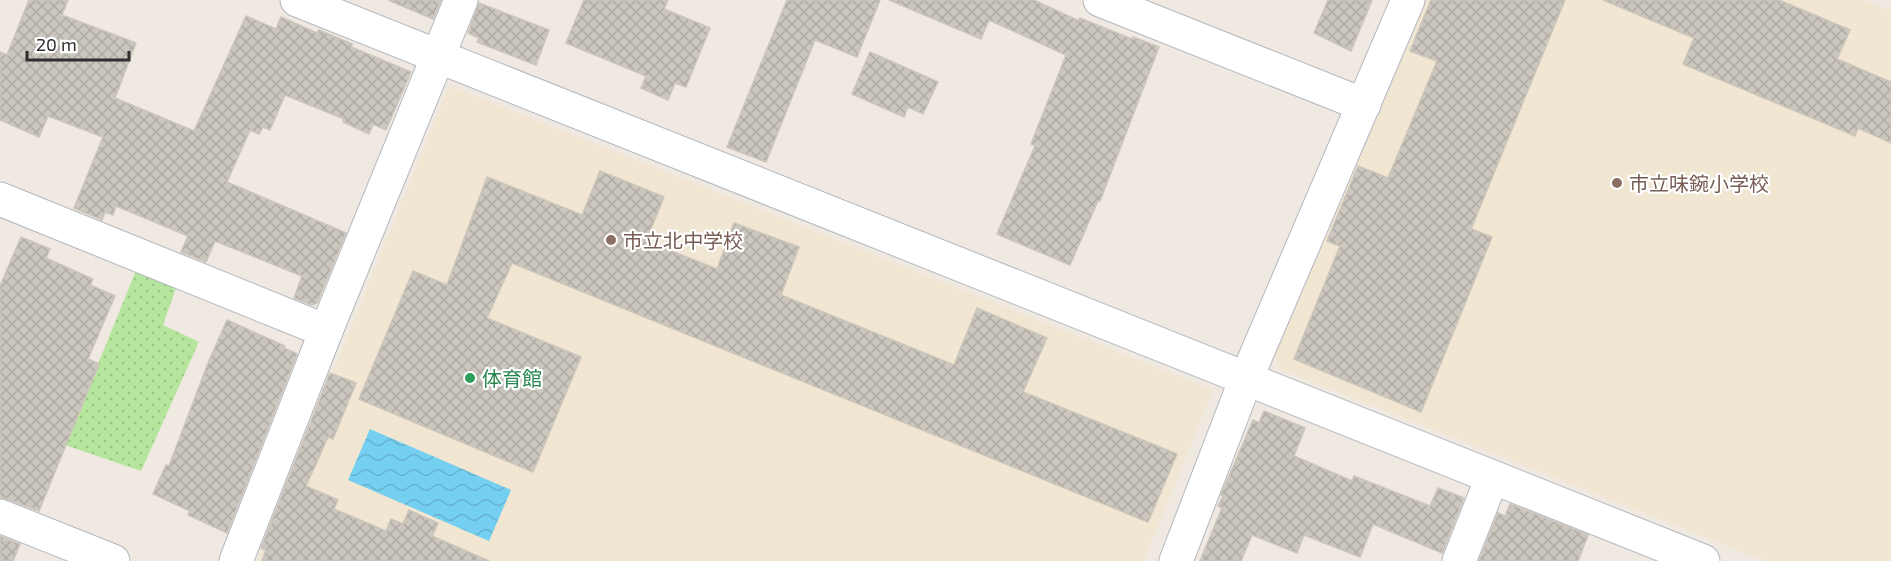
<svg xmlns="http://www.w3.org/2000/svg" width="1891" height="561" font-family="'Exo 2','Noto Sans JP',sans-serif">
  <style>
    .education { fill: #f0e6d1 }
    .green { fill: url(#green-dots) }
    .water { fill: url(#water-waves) }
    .building { fill: url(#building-cross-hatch); stroke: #cbc5ba; stroke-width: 1.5 }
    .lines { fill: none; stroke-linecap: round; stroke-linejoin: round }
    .street-casing { stroke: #b4b7c1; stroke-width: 35 }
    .street { stroke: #fff; stroke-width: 33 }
    .education-dot { fill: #8d6e63; stroke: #fff; stroke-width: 2 }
    .leisure-dot { fill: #2e9e5b; stroke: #fff; stroke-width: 2 }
    .labels { text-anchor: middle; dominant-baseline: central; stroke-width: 4.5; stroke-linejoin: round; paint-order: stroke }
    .education-label { font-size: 20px; fill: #785e54; stroke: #fff; text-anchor: start }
    .leisure-label { font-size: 20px; fill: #27864d; stroke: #fff; text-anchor: start }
  </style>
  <defs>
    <pattern id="green-dots" width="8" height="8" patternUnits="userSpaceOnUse" patternTransform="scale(1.5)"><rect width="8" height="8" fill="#b6e59e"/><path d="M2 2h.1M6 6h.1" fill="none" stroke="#9dc588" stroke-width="1.8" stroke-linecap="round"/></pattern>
    <pattern id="water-waves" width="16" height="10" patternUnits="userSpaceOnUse" patternTransform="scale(1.5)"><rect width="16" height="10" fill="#75cff0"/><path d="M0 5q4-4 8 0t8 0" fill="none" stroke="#66b2ce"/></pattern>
    <pattern id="building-cross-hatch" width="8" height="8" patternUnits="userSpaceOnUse" patternTransform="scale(1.5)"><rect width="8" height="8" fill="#cbc7bf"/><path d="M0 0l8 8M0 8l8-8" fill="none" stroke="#afaba4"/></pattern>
  </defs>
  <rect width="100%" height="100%" fill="#efe9e1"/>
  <g class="education">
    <path d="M1418 0H1863L1891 11V561H1765L1280 369 1275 355Z"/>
    <path d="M453 87 1213 390 1144 561H257L447 90Z"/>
  </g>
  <path class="green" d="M137 268 177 285 163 325 199 342 141 471 65 445Z"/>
  <path class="water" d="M370 429 511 490 489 541 348 480Z"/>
  <g class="building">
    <path d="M29 0H68L62 15 136 43 115 98 194 131 246 16 276 29 281 17 317 33 319 30 352 44 351 47 411 72 386 130 373 124 369 134 343 122 344 119 285 95 270 130 263 127 259 134 250 130 227 182 346 233 317 303 312 305 294 298 302 276 215 241 206 262 181 252 188 236 116 206 113 215 105 212 102 220 74 208 103 137 48 116 39 137 0 120V52L7 55Z"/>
    <path d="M388 0H441L433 19Z"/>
    <path d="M584 0H668L664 9 710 28 686 87 675 83 668 100 641 88 646 76 566 43Z"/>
    <path d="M787 0H880L857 57 815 40 766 162 727 147Z"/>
    <path d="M889 0H1034L1079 21 1080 18 1132 39 1133 37 1159 47 1100 201H1098L1070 265 997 234 1035 146 1031 144 1066 55 989 20 981 39Z"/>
    <path d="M1328 0H1372L1351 51 1314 33Z"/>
    <path d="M1431 0H1565L1471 229 1492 237 1421 412 1294 359 1340 246 1327 241 1358 166 1388 178 1437 61 1410 51Z"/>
    <path d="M1603 0H1779L1850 30 1837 59 1891 82V143L1858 128 1855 136 1683 64 1694 38Z"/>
    <path d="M479 3 549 30 536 65 477 42 479 38 468 33Z"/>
    <path d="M870 52 938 82 923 114 908 107 904 117 852 94Z"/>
    <path d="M600 171 664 197 646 241 717 269 734 223 799 247 781 295 954 365 977 308 1047 338 1023 392 1177 454 1148 522 512 263 487 318 581 357 533 472 359 399 413 271 447 285 487 177 582 215Z"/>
    <path d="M21 237 50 249 46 258 93 279 90 285 115 296 88 359 99 364 39 511 7 499 0 498V286Z"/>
    <path d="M227 320 285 346 284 348 297 354 227 533 188 515 190 511 153 494 166 465 169 466 208 363Z"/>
    <path d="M330 373 356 383 333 439 328 437 306 486 338 500 334 509 386 531 391 519 403 524 409 510 438 523 432 536 489 561H262L266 550 261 548Z"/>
    <path d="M1264 411 1305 428 1294 456 1352 481 1354 476 1430 506 1438 488 1464 498 1442 553 1373 524 1360 557 1304 535 1297 553 1252 535 1241 561H1200L1222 508 1218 506 1223 496 1221 495 1253 420 1259 423Z"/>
    <path d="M1510 504 1588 535 1578 561H1479L1498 513 1505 516Z"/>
    <path d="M0 536 20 544 13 561H0Z"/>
  </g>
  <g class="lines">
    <defs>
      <g id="street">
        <path d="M297 0 1703 561"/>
        <path d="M1100 0 1364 105"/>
        <path d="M0 199 326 331"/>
        <path d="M0 516 113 561"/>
        <path d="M236 561 326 331 461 0"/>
        <path d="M1176 561 1246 379 1408 0"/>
        <path d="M1459 561 1492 478"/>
      </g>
    </defs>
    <use href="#street" class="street-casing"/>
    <use href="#street" class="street"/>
  </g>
  <g class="education-dot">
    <circle cx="1617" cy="183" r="6"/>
    <circle cx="611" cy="240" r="6"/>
  </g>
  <circle class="leisure-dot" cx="470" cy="378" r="6"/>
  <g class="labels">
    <g class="education-label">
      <text x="1629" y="183">市立味鋺小学校</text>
      <text x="623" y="240">市立北中学校</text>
    </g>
    <g class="leisure-label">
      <text x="482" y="378">体育館</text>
    </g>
  </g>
  <path d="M27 51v9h102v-9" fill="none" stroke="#2e2e2e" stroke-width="3"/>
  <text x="36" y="51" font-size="18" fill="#2e2e2e" stroke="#ffffff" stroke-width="4.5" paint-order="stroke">20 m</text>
</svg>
